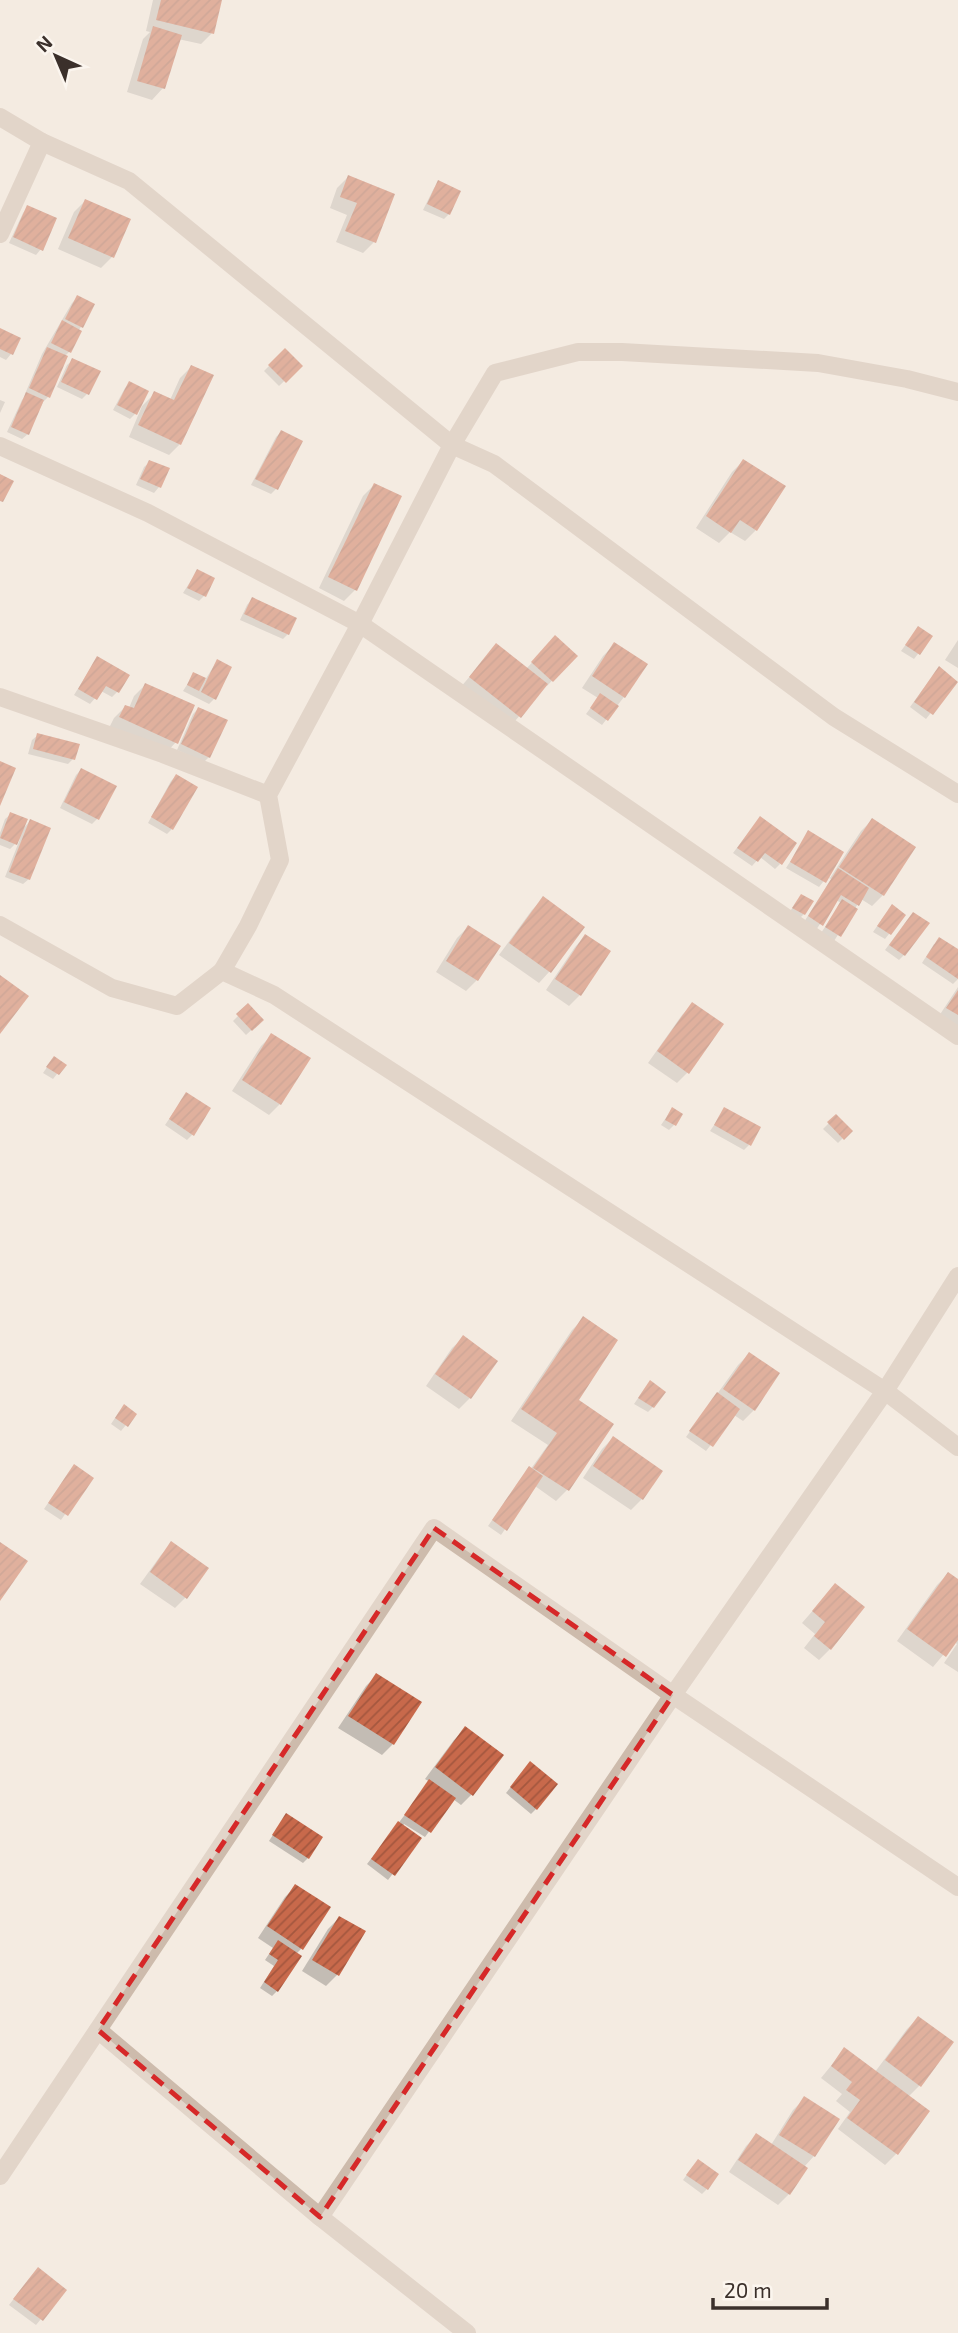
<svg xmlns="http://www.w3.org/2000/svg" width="958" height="2333" font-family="'Exo 2',sans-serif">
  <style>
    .shadow { fill: #0003 }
    .building { fill: url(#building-hatch) }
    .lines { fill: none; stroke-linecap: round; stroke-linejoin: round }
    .minor { stroke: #cdbbac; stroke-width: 18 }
    .marked { fill: none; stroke: #d62828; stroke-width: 5; stroke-dasharray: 14 9; stroke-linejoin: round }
  </style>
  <defs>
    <pattern id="building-hatch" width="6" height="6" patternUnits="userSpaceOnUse" patternTransform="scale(1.75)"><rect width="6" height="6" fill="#c8694b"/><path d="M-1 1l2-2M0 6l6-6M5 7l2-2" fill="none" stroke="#a4573f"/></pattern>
  </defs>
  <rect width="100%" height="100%" fill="#f4ebe1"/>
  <g class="shadow">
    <path d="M153 0H220L212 33 201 44 178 39 163 88 152 100 127 92 143 39 150 32 146 31Z"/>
    <path d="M348 177 374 242 363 253 336 242 347 215 330 208 337 188Z"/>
    <path d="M439 182 449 214 444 219 423 210 434 188Z"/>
    <path d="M85 201 129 220 112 257 101 268 58 249 74 212Z"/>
    <path d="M28 207 41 249 36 255 9 243 23 213Z"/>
    <path d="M77 298 81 327 78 331 69 352 65 356 48 397 43 402 28 434 22 439 7 432 22 400 26 395 25 394 42 354 72 303Z"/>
    <path d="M0 330 19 339 11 354 6 360 0 357Z"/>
    <path d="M285 350 300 366 279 386 264 371Z"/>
    <path d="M73 360 87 394 82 399 57 387 67 365Z"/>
    <path d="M191 367 180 444 169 455 129 437 142 406 155 393 170 400 180 378Z"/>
    <path d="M130 383 135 414 130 419 113 410 125 388Z"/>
    <path d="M0 400 5 402 0 413Z"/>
    <path d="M281 432 276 489 271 494 251 485 276 437Z"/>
    <path d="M743 461 756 530 745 541 730 532 719 543 696 528 732 472Z"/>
    <path d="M150 462 167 469 159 487 154 493 136 485 144 467Z"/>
    <path d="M374 485 355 590 344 601 319 588 363 496Z"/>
    <path d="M197 571 204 596 199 601 183 593Z"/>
    <path d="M252 599 288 634 283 639 240 620 247 605Z"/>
    <path d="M918 628 931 637 914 659 901 651Z"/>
    <path d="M555 638 575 656 547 686 546 685 509 728 459 689 496 646 526 669Z"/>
    <path d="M958 640V668L945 660Z"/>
    <path d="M614 645 624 697 602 725 586 714 598 698 582 688 603 656Z"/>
    <path d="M97 658 117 692 112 697 101 691 90 704 74 695Z"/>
    <path d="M217 661 214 699 209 704 183 691 194 674 205 680Z"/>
    <path d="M934 674 956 681 926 719 910 707Z"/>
    <path d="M145 685 176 742 165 754 109 728 114 718 125 707 129 708 134 696Z"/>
    <path d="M198 709 209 757 204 762 177 750 193 714Z"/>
    <path d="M38 735 73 759 68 764 28 754 32 740Z"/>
    <path d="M81 770 97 819 92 824 60 808 76 775Z"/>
    <path d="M176 776 172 829 167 834 148 823 171 781Z"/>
    <path d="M11 814 22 830 30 821 29 879 23 884 5 877 20 839 10 849 0 845V833L5 819Z"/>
    <path d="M872 820 883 895 872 906 861 899 834 941 821 933 841 903 836 900 816 930 804 922 831 879 827 877 819 887 786 868 809 833 828 876 830 878 861 831Z"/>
    <path d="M755 824 780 864 775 869 760 857 752 866 733 853Z"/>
    <path d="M801 896 804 914 799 919 788 914Z"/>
    <path d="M543 899 582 927 549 972 539 983 499 955 532 910Z"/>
    <path d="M887 912 904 915 885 939 873 932Z"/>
    <path d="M908 919 904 955 899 960 885 950Z"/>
    <path d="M468 927 477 980 466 991 436 972 457 938Z"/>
    <path d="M585 936 580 995 569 1006 546 990 575 947Z"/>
    <path d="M934 944 958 951V979L953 984 922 963Z"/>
    <path d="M958 987V1033L937 1019Z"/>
    <path d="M693 1004 688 1072 677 1083 648 1063 682 1015Z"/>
    <path d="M248 1006 262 1020 246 1035 233 1021Z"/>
    <path d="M272 1035 280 1104 269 1115 232 1091 261 1046Z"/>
    <path d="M50 1063 64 1065 53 1079 43 1073Z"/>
    <path d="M186 1094 193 1134 187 1140 165 1125Z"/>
    <path d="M672 1109 674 1125 669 1130 661 1125Z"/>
    <path d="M725 1109 749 1145 744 1150 710 1131Z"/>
    <path d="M836 1116 850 1131 838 1143 823 1129Z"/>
    <path d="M583 1319 567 1490 556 1501 535 1486 501 1535 488 1526 524 1474 529 1468 530 1470 548 1445 511 1421 572 1330Z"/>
    <path d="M463 1338 470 1398 459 1409 426 1386 452 1348Z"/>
    <path d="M749 1354 754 1410 743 1421 734 1415 706 1451 686 1437 738 1365Z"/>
    <path d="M645 1388 653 1407 648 1412 634 1404Z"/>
    <path d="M119 1412 135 1414 121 1431 111 1424Z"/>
    <path d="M613 1438 642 1499 631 1510 583 1478 602 1449Z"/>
    <path d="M69 1472 91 1478 61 1520 44 1509Z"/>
    <path d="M172 1544 186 1597 175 1608 140 1584 161 1555Z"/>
    <path d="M948 1574 958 1581V1672L944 1663 957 1644 954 1642 933 1667 897 1641 937 1585Z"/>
    <path d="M835 1585 830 1649 819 1660 804 1648 815 1634 802 1623Z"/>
    <path d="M377 1675 420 1702 393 1744 382 1755 338 1728 366 1686Z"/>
    <path d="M465 1729 472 1794 461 1805 453 1799 425 1837 404 1824 403 1827 420 1838 388 1880 367 1864 430 1782 425 1779 454 1740Z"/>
    <path d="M525 1769 536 1809 531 1814 506 1793Z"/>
    <path d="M282 1821 308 1858 303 1863 269 1841Z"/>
    <path d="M296 1886 301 1949 296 1954 277 1991 272 1996 260 1988 274 1966 265 1960 273 1948 258 1938 285 1897Z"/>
    <path d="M339 1918 364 1932 337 1975 326 1986 302 1971 328 1929Z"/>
    <path d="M918 2018 951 2043 919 2086 908 2097 896 2154 885 2165 838 2129 850 2112 836 2101 842 2094 821 2078 844 2050 875 2072 907 2029Z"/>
    <path d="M804 2099 814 2156 804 2167 789 2194 778 2205 729 2172 746 2146 757 2135 771 2145 793 2110Z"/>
    <path d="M693 2166 707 2189 702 2194 683 2180Z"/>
    <path d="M33 2274 65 2290 36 2325 9 2305Z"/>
  </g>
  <g class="building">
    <path d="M161 0H222L214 34 156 20Z"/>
    <path d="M153 26 182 35 165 89 137 81Z"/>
    <path d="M348 175 395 194 376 243 345 231 357 203 340 197Z"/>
    <path d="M438 180 461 191 450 215 427 204Z"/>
    <path d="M85 199 131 219 114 258 68 238Z"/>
    <path d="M27 205 57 218 43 251 13 237Z"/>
    <path d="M77 295 95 304 83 328 65 319Z"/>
    <path d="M62 320 82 331 71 353 51 343Z"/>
    <path d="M0 328 21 338 13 355 0 349Z"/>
    <path d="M47 347 68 356 50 398 29 388Z"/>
    <path d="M285 348 303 366 286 383 268 365Z"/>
    <path d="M72 358 101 371 89 395 61 382Z"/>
    <path d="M191 365 214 375 181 445 138 425 154 391 174 400Z"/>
    <path d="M129 381 149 391 137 415 117 405Z"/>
    <path d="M26 392 44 400 29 435 11 427Z"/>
    <path d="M281 430 303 441 278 490 255 479Z"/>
    <path d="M743 459 786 486 757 531 740 520 731 533 706 516Z"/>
    <path d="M149 460 170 468 161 488 140 479Z"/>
    <path d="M0 474 14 481 3 502 0 501Z"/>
    <path d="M374 483 402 496 357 591 328 577Z"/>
    <path d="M197 569 215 578 206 597 187 588Z"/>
    <path d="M252 597 297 618 289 635 244 614Z"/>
    <path d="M918 626 933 636 920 655 905 645Z"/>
    <path d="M555 635 578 656 553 682 531 662Z"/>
    <path d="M614 642 648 664 625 698 592 676Z"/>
    <path d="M496 643 548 684 521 718 469 677Z"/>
    <path d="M97 656 130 675 119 693 106 686 97 700 78 689Z"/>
    <path d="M217 659 232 667 216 700 201 692Z"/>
    <path d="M939 666 958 682 933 715 914 702Z"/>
    <path d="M193 672 206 678 199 691 187 685Z"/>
    <path d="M145 683 195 705 178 744 119 717 125 705 134 708Z"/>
    <path d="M600 693 619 706 608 721 590 708Z"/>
    <path d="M198 707 228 720 210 758 181 744Z"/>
    <path d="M37 733 80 744 75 760 33 749Z"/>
    <path d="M0 761 16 768 0 806Z"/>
    <path d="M81 768 117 786 99 820 64 802Z"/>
    <path d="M176 774 198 787 173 830 151 817Z"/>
    <path d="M10 812 28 819 17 845 0 838Z"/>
    <path d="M760 816 797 843 782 865 765 853 758 862 737 848Z"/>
    <path d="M872 818 916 847 884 896 839 867Z"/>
    <path d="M30 819 51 828 30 880 9 872Z"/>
    <path d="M808 830 844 852 826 883 790 862Z"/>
    <path d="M838 868 869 888 859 906 841 895 823 926 808 916Z"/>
    <path d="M801 894 814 901 805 915 792 908Z"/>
    <path d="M543 896 585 927 551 973 509 943Z"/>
    <path d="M842 899 858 909 841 937 825 927Z"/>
    <path d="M892 904 906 915 891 935 877 926Z"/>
    <path d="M913 912 930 923 905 956 889 945Z"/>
    <path d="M468 925 501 946 478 981 446 961Z"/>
    <path d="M585 934 611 951 581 996 555 979Z"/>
    <path d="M939 937 958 949V979L926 957Z"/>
    <path d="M0 975 29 996 0 1034Z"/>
    <path d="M958 990V1015L946 1008Z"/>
    <path d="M692 1002 724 1024 689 1074 657 1051Z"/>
    <path d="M248 1003 264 1020 252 1031 236 1014Z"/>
    <path d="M271 1033 311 1058 281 1105 242 1080Z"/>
    <path d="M54 1056 67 1065 59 1075 46 1067Z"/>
    <path d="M186 1092 211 1108 194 1136 169 1119Z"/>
    <path d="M672 1107 683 1114 676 1126 665 1120Z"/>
    <path d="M724 1107 761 1127 751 1146 714 1125Z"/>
    <path d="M836 1114 853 1131 844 1140 827 1122Z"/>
    <path d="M583 1316 618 1340 579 1400 614 1424 569 1491 533 1468 557 1433 521 1409Z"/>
    <path d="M463 1335 498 1361 471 1399 435 1374Z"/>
    <path d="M749 1352 780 1373 755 1411 723 1389Z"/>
    <path d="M650 1380 666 1392 654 1408 638 1398Z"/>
    <path d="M717 1392 740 1409 713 1447 689 1431Z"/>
    <path d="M124 1404 137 1414 128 1427 115 1418Z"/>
    <path d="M613 1436 663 1471 643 1500 593 1466Z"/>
    <path d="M74 1464 94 1478 68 1516 48 1503Z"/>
    <path d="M529 1466 543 1476 507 1531 492 1520Z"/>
    <path d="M171 1541 209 1568 187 1599 150 1572Z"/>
    <path d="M0 1542 28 1561 0 1601Z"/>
    <path d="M948 1572 958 1579V1640L946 1657 907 1629Z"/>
    <path d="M835 1583 865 1607 831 1650 814 1636 825 1622 812 1611Z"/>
    <path d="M376 1673 422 1702 394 1745 348 1716Z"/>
    <path d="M465 1726 504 1755 473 1796 435 1767Z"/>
    <path d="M530 1761 558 1784 537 1810 510 1787Z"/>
    <path d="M429 1779 456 1798 431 1833 404 1815Z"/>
    <path d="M286 1813 323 1837 309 1859 272 1835Z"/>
    <path d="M398 1821 422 1838 395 1876 371 1859Z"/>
    <path d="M295 1884 331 1907 303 1950 267 1926Z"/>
    <path d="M339 1916 366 1931 339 1976 312 1960Z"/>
    <path d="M278 1940 302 1956 278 1992 264 1982 278 1960 269 1954Z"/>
    <path d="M918 2016 954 2042 921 2087 885 2060Z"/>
    <path d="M844 2047 930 2111 898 2155 847 2118 860 2100 846 2090 852 2082 831 2066Z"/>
    <path d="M804 2096 840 2119 815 2157 779 2135Z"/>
    <path d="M756 2133 808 2168 790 2195 738 2160Z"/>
    <path d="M698 2159 719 2174 708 2190 686 2175Z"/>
    <path d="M38 2267 67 2290 43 2321 13 2299Z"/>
  </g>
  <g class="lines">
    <g class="minor">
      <path d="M0 117 42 142 129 181 452 445 494 464 834 717 958 794"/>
      <path d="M0 234 42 142"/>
      <path d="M0 446 148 513 360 624 958 1036"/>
      <path d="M0 697 163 754 268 795"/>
      <path d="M0 925 112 988 177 1006 222 971 274 995 885 1391 958 1447"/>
      <path d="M222 971 248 926 280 860 268 795 360 624 452 445 495 373 578 352H622L818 363 907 379 958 392"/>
      <path d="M98 2030 320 2217 467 2333"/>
      <path d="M0 2176 434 1528 673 1695 958 1887"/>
      <path d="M320 2217 673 1695 885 1391 958 1276"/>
    </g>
  </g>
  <path d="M0 0H958V2333H0ZM434 1528 673 1695 320 2217 98 2030Z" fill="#f4ebe1" fill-opacity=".55" fill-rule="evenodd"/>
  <path class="marked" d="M434 1528 673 1695 320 2217 98 2030Z"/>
  <g transform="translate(56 56) rotate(316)" stroke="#fbf5ee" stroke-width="5" paint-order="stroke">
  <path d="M0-5L12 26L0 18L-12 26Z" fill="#3b302b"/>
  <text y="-10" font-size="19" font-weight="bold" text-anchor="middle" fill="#3b302b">N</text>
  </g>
  <path d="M713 2298v10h114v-10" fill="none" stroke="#3b302b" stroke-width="3.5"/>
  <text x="724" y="2298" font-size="21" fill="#3b302b" stroke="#fbf5ee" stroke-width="5" paint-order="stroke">20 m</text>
</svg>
